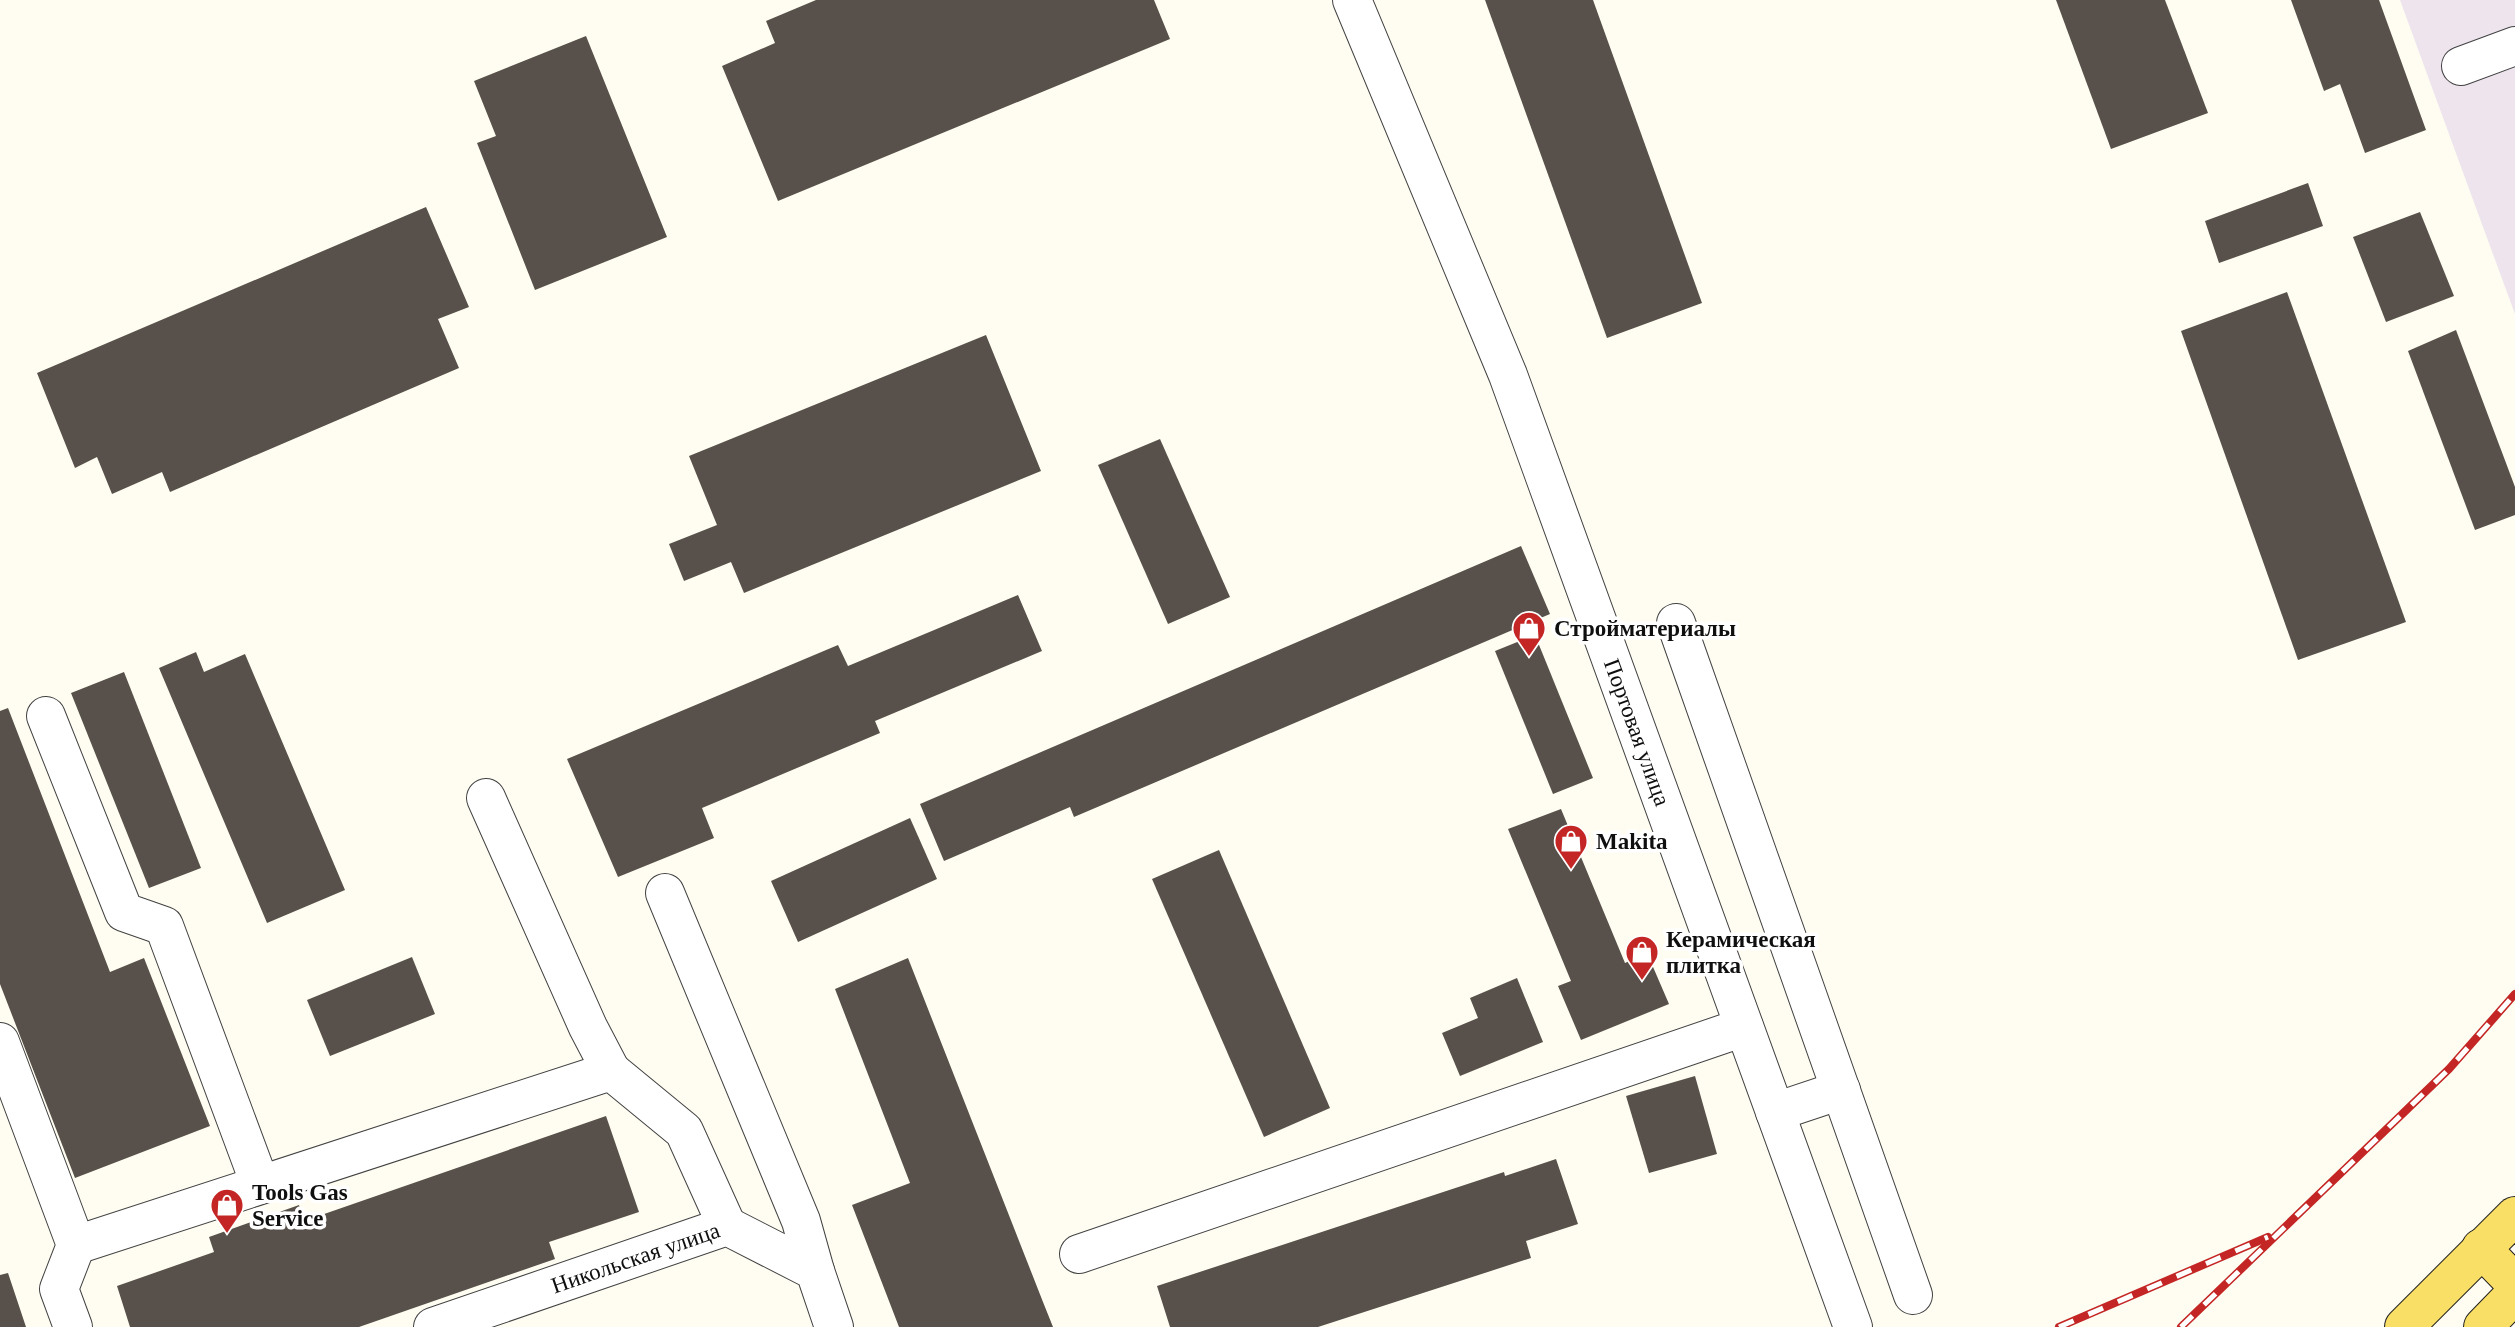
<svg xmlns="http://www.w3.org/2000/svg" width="2515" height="1327" font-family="Georgia,serif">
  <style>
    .industrial { fill: #ede4ee }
    .building { fill: #58514b }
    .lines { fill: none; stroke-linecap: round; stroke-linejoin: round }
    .minor-casing { stroke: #424242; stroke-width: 40 }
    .major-casing { stroke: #202020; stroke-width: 40 }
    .minor { stroke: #fff; stroke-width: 38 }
    .major { stroke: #fadf66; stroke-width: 38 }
    .rail-casing { stroke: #c32624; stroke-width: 8 }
    .rail { stroke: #fff; stroke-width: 5; stroke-dasharray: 16; stroke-linecap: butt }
    .labels { text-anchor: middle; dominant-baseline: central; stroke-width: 7; stroke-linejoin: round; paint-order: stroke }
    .poi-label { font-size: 23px; font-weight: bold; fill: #0f0f0f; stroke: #fff; text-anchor: start }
    .street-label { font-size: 23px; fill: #0f0f0f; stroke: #fff }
  </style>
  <rect width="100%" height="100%" fill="#fffdf1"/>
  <path class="industrial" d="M2400 0H2515V314L2472 197Z"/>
  <g class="building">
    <path d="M816 0H1154L1170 39 778 201 722 66 775 43 766 21Z"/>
    <path d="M1485 0H1593L1702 303 1607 338Z"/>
    <path d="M2056 0H2165L2208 113 2111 149Z"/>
    <path d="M2291 0H2379L2426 130 2365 153 2340 84 2324 91Z"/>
    <path d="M586 36 667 237 535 290 477 143 496 136 474 81Z"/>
    <path d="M2308 183 2323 226 2219 263 2205 221Z"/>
    <path d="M426 207 469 307 438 319 459 368 170 492 162 472 112 494 97 457 75 468 37 373Z"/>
    <path d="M2420 212 2454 296 2386 322 2353 237Z"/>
    <path d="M2287 292 2406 622 2298 660 2181 331Z"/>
    <path d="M2456 330 2515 487V515L2475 530 2408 351Z"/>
    <path d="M986 335 1041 471 744 593 731 562 684 581 669 544 717 525 689 456Z"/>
    <path d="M1160 439 1230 597 1168 624 1098 465Z"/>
    <path d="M1521 546 1550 614 1074 817 1070 807 944 861 920 804Z"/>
    <path d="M1018 595 1042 651 875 721 880 733 702 808 714 838 618 877 567 759 838 645 848 666Z"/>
    <path d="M1535 635 1593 778 1553 794 1495 651Z"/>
    <path d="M196 652 204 672 245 654 345 890 267 923 159 668Z"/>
    <path d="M124 672 201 868 149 888 71 693Z"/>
    <path d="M8 708 110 972 144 958 210 1126 75 1178 0 984V711Z"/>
    <path d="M1561 809 1625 963 1647 953 1669 1004 1581 1040 1558 986 1571 981 1508 829Z"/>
    <path d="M910 818 937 879 798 942 771 881Z"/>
    <path d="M1219 850 1330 1108 1264 1137 1152 879Z"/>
    <path d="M412 957 435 1014 330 1056 307 1000Z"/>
    <path d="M908 958 1043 1302 1053 1327H899L852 1205 910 1183 835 989Z"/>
    <path d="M1517 978 1543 1042 1460 1076 1442 1033 1478 1018 1470 998Z"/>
    <path d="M1695 1076 1717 1154 1649 1173 1626 1096Z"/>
    <path d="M606 1116 639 1212 549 1242 555 1259 359 1327H130L117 1286 214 1252 209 1237 299 1205 304 1221Z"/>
    <path d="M1556 1159 1578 1224 1526 1241 1531 1258 1318 1327H1170L1157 1286 1504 1172 1505 1176Z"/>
    <path d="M8 1273 26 1327H0V1275Z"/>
  </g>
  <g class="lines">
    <defs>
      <g id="minor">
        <path id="s1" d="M1352 0 1508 375 1853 1327"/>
        <path d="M2461 66 2515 46"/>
        <path d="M1676 623 1913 1295"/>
        <path d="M46 716 124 912 164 926 260 1184"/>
        <path d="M486 798 588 1027 611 1071"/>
        <path d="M665 893 801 1221 815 1271"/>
        <path d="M0 1042 76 1245 59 1289 73 1327"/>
        <path d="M1775 1112 1841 1090"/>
        <path d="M76 1245 611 1071 684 1131 727 1226"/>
        <path d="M1079 1254 1744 1027"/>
        <path id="s2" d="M433 1327 727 1226 815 1271 834 1327"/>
      </g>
      <g id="major">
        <path d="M2481 1248 2515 1283"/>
        <path d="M2404 1327 2515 1216"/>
        <path d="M2483 1327 2515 1294"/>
      </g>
    </defs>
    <use href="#minor" class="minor-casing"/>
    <use href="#major" class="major-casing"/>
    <use href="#minor" class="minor"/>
    <use href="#major" class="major"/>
    <defs>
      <g id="rail">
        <path d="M2059 1327 2268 1237"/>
        <path d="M2181 1327 2449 1069 2515 994"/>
      </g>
    </defs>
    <use href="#rail" class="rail-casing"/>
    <use href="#rail" class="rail"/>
  </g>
  <defs>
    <symbol id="shop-pin" viewBox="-11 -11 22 30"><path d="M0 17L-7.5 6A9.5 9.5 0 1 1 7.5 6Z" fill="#c32624" stroke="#fff"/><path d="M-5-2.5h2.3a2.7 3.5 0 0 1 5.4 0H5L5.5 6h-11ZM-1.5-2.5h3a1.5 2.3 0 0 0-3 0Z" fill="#fff"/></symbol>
  </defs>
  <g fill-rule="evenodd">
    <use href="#shop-pin" x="1510" y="609" width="38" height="52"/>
    <use href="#shop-pin" x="1552" y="822" width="38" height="52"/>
    <use href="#shop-pin" x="1623" y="933" width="38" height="52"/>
    <use href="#shop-pin" x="208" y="1186" width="38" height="52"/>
  </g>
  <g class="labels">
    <g class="poi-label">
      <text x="1554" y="628">Стройматериалы</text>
      <text x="1596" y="841">Makita</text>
      <text x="1666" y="939">Керамическая<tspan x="1666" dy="26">плитка</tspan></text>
      <text x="252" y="1192">Tools Gas<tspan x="252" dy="26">Service</tspan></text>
    </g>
    <g class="street-label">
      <text stroke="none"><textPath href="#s1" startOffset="786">Портовая улица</textPath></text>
      <text stroke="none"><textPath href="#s2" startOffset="214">Никольская улица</textPath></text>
    </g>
  </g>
</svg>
